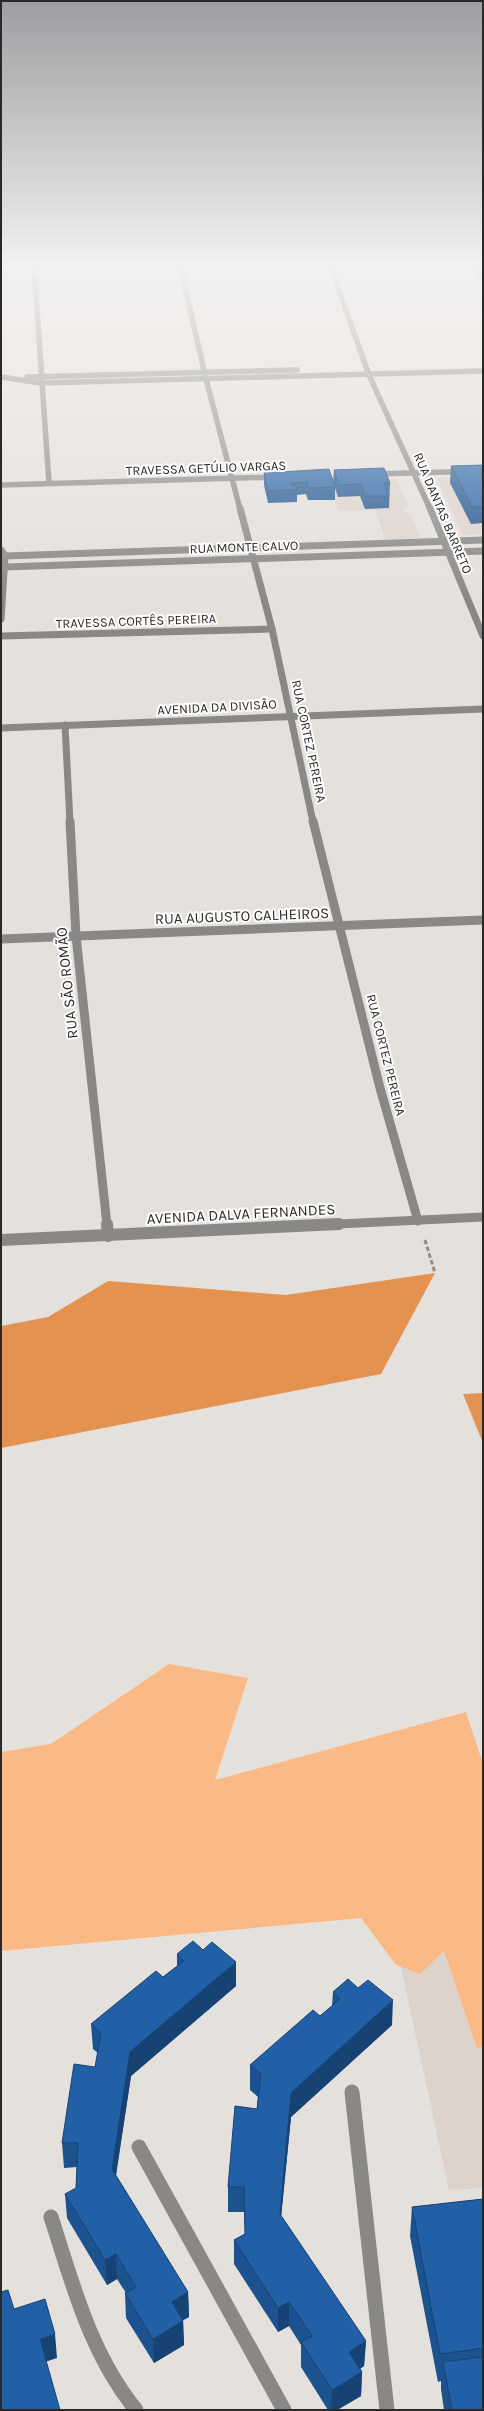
<svg xmlns="http://www.w3.org/2000/svg" width="484" height="2411" font-family="Karla,sans-serif">
  <style>
    .built { fill: #ddd3cb }
    .green { fill: #fbb985 }
    .forest { fill: #e3924f }
    .lines { fill: none; stroke-linecap: round; stroke-linejoin: round }
    .path { stroke: #8f8d89; stroke-width: 3; stroke-dasharray: 4.5 2.5; stroke-linecap: butt }
    .minor-far4 { stroke: #8a8887; stroke-width: 5.5 }
    .minor-far3 { stroke: #8a8887; stroke-width: 7 }
    .minor-far2 { stroke: #8a8887; stroke-width: 9 }
    .minor-far1 { stroke: #8a8887; stroke-width: 12 }
    .minor { stroke: #8a8887; stroke-width: 15 }
    .major { stroke: #45413f; stroke-width: 5.5 }
    .wall { fill: #1c538f }
    .shaded-wall { fill: #174374 }
    .building { fill: #2160a6; stroke: #174374 }
    .labels { text-anchor: middle; dominant-baseline: central; stroke-width: 4; stroke-linejoin: round; paint-order: stroke }
    .far-street-label { font-size: 13px; fill: #2a2927; stroke: #fff }
    .street-label { font-size: 15px; fill: #2a2927; stroke: #fff }
  </style>
  <rect width="100%" height="100%" fill="#e4e0dc"/>
  <g class="built">
    <path d="M483 476V534L462 535 437 478Z"/>
    <path d="M397 479 408 505 403 509 404 512 411 514 420 538 385 539 375 510 338 511 329 481Z"/>
    <path d="M483 1915V2188L449 2190 391 1921Z"/>
  </g>
  <path class="green" d="M169 1664 248 1678 215 1780 466 1712 483 1764V2046L477 2048 444 1951 420 1974 396 1965 361 1918 1 1951V1752L51 1744Z"/>
  <g class="forest">
    <path d="M435 1273 381 1374 1 1448V1326L48 1317 108 1281 286 1295Z"/>
    <path d="M483 1393V1443L463 1394Z"/>
  </g>
  <g class="lines">
    <path class="path" d="M425 1240 435 1273"/>
    <g class="minor-far4">
      <path d="M34 265 49 483"/>
      <path d="M180 265 206 379 240 509"/>
      <path d="M330 265 369 375 430 509"/>
      <path d="M1 266 24 265"/>
      <path d="M1 377 41 383 483 371"/>
      <path d="M27 377 297 370"/>
      <path d="M373 474 483 471"/>
      <path d="M1 485 277 477"/>
    </g>
    <g class="minor-far3">
      <path d="M240 508 272 629 313 822"/>
      <path d="M430 508 483 636"/>
      <path d="M1 550 5 556 1 619"/>
      <path d="M5 556 483 540"/>
      <path d="M5 567 483 551"/>
      <path d="M1 636 272 629"/>
      <path d="M65 725 70 822"/>
      <path d="M1 728 483 709"/>
    </g>
    <g class="minor-far2">
      <path d="M70 821 76 936 107 1225"/>
      <path d="M313 821 380 1088 418 1221"/>
      <path d="M1 939 483 920"/>
      <path d="M318 1225 483 1217"/>
    </g>
    <g class="minor-far1">
      <path d="M107 1224 108 1236"/>
      <path d="M1 1240 339 1224"/>
    </g>
    <g class="minor">
      <path d="M352 2092 387 2410"/>
      <path d="M139 2147 284 2410"/>
      <path d="M51 2217C73 2285 90 2353 136 2410"/>
    </g>
    <path class="major" d="M475 265 483 278"/>
  </g>
  <g class="wall">
    <path d="M483 465V523L471 524 450 483 451 466Z"/>
    <path d="M334 470 390 483 389 508 365 509 360 496 338 497 333 482Z"/>
    <path d="M264 473 335 487V500H308L306 494 297 495V502L268 503 264 485Z"/>
    <path d="M483 908V929L482 926Z"/>
    <path d="M177 1954 236 1986 131 2076 116 2176 188 2292 189 2317 183 2320 184 2345 154 2363 126 2318 125 2293H126L117 2279 107 2285 67 2218 65 2194 76 2188 77 2167 64 2168 62 2143 95 2067 98 2053 93 2049 91 2024 163 1977 177 1966Z"/>
    <path d="M333 1992 392 2025 291 2117 281 2216 366 2341 364 2366 360 2369 362 2372 361 2396 337 2410H328L301 2367V2345L289 2326 278 2332 234 2264V2240L245 2234 244 2212H228V2187L257 2109 258 2097 250 2090V2065L320 2016 332 2006Z"/>
    <path d="M483 2199V2410H444L441 2389V2381L438 2382 410 2236 412 2207Z"/>
  </g>
  <g class="shaded-wall">
    <path d="M236 1962V1986L131 2076 113 2193 112 2169 130 2052Z"/>
    <path d="M393 2000 392 2025 291 2117 279 2238 280 2214 291 2093Z"/>
    <path d="M116 2254 117 2279 107 2285 105 2260Z"/>
    <path d="M188 2292 189 2317 172 2326V2302Z"/>
    <path d="M289 2302V2326L278 2332V2308Z"/>
    <path d="M183 2321 184 2345 154 2363 153 2339Z"/>
    <path d="M55 2334 57 2358 42 2363 40 2339Z"/>
    <path d="M366 2341 364 2366 348 2376 349 2352Z"/>
    <path d="M362 2372 361 2396 337 2410H331L332 2390Z"/>
  </g>
  <g class="building">
    <path d="M483 465V473H482L483 474V507H472L451 466Z"/>
    <path d="M384 468 390 483H384L389 496H365L361 484 339 485 334 470Z"/>
    <path d="M329 469 335 487 308 488 307 482 291 483 292 486H296L297 490 268 491 264 473Z"/>
    <path d="M193 1941 203 1950 212 1942 236 1962 130 2052 112 2169 188 2292 172 2302 183 2321 153 2339 125 2293 136 2287 116 2254 105 2260 65 2194 76 2188 78 2143H62L74 2064 95 2067 101 2033 91 2024 156 1971 163 1977 184 1961 177 1954Z"/>
    <path d="M348 1979 358 1988 368 1980 393 2000 291 2093 280 2214 366 2341 349 2352 362 2372 332 2390 301 2342 312 2336 289 2302 278 2308 234 2240 245 2234 244 2187H228L235 2106 257 2109 261 2074 250 2065 313 2010 320 2016 340 1999 333 1992Z"/>
    <path d="M483 2199V2348L440 2354 412 2207Z"/>
    <path d="M8 2290 14 2309 45 2299 55 2334 40 2339 60 2410H1V2292Z"/>
    <path d="M483 2357V2410H452L443 2362Z"/>
  </g>
  <linearGradient id="sky" x2="0" y2="1"><stop stop-color="#9c9ea1"/><stop offset="0.44" stop-color="#f3f1ef"/><stop offset="1" stop-color="#f3f1ef" stop-opacity="0"/></linearGradient>
  <rect width="484" height="603" fill="url(#sky)"/>
  <g class="labels">
    <g class="far-street-label">
      <text transform="translate(206 468) rotate(-2)">TRAVESSA GETÚLIO VARGAS</text>
      <text transform="translate(443 513) rotate(67)">RUA DANTAS BARRETO</text>
      <text transform="translate(244 547) rotate(-2)">RUA MONTE CALVO</text>
      <text transform="translate(136 621) rotate(-2)">TRAVESSA CORTÊS PEREIRA</text>
      <text transform="translate(217 707) rotate(-3)">AVENIDA DA DIVISÃO</text>
      <text transform="translate(309 741) rotate(78)">RUA CORTEZ PEREIRA</text>
      <text transform="translate(386 1055) rotate(76)">RUA CORTEZ PEREIRA</text>
    </g>
    <g class="street-label">
      <text transform="translate(242 916) rotate(-2)">RUA AUGUSTO CALHEIROS</text>
      <text transform="translate(67 983) rotate(-96)">RUA SÃO ROMÃO</text>
      <text transform="translate(241 1214) rotate(-3)">AVENIDA DALVA FERNANDES</text>
    </g>
  </g>
  <rect width="484" height="2411" fill="none" stroke="#2a2927" stroke-width="4"/>
</svg>
